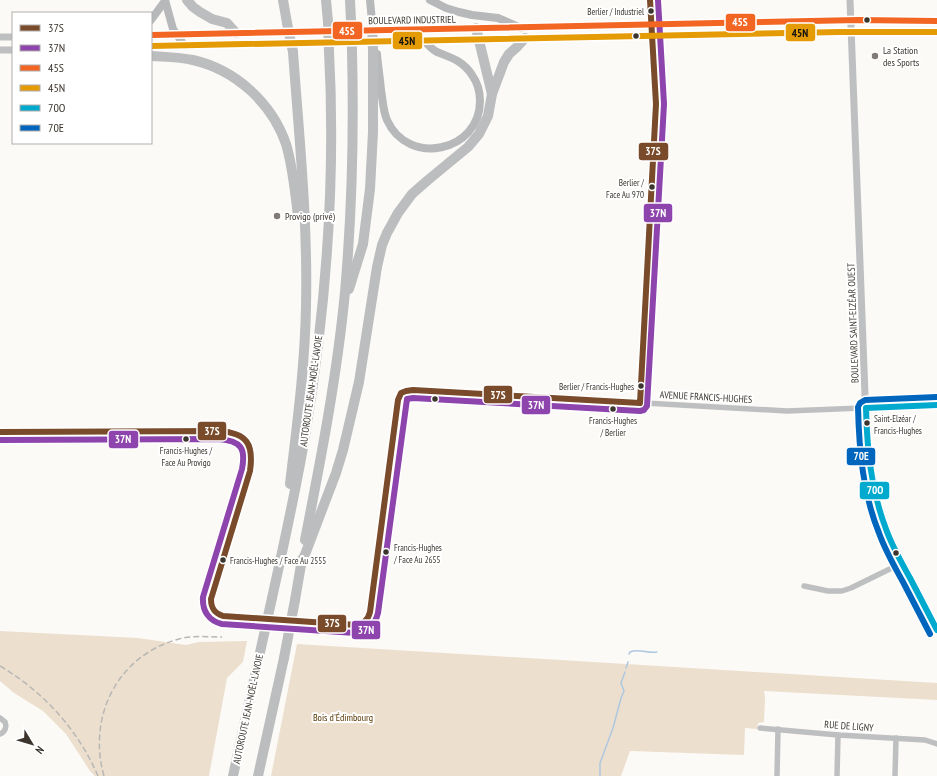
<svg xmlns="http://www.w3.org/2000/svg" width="937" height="776" font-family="'PT Sans Narrow',sans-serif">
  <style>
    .green { fill: #eddfce }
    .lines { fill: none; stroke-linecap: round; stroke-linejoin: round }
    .stream { stroke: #aec8e0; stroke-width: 1.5 }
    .minor { stroke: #bebfc1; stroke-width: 5.5 }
    .tertiary { stroke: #bebfc1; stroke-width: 7 }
    .primary { stroke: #b6b8ba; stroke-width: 8 }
    .motorway { stroke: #bbbdbe; stroke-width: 10 }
    .rail { stroke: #b7b7b6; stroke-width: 1.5; stroke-dasharray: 6 3; stroke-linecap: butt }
    .motorway-bridge { stroke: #bbbdbe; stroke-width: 10 }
    .bus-1-casing { stroke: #fff; stroke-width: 9 }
    .bus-2-casing { stroke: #fff; stroke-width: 9 }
    .bus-3-casing { stroke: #fff; stroke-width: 9 }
    .bus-4-casing { stroke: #fff; stroke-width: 9 }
    .bus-5-casing { stroke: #fff; stroke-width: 9 }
    .bus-6-casing { stroke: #fff; stroke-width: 9 }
    .bus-1 { stroke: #7a4b2a; stroke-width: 6 }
    .bus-2 { stroke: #8e44ad; stroke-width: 6 }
    .bus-3 { stroke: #f26522; stroke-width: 6 }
    .bus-4 { stroke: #e49b05; stroke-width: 6 }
    .bus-5 { stroke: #00a9ce; stroke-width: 6 }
    .bus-6 { stroke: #0065bd; stroke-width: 6 }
    .bus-dot { fill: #3b352e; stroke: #fff; stroke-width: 1.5 }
    .poi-dot { fill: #7f7a74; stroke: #fff; stroke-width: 1.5 }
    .labels { text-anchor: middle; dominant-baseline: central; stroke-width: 4; stroke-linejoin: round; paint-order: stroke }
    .bus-label { font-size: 9px; fill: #3b352e; stroke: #fff; text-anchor: end }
    .street-label { font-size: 10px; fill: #3b352e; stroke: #fff }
    .poi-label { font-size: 10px; fill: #3b352e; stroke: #fff; text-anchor: start }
    .park-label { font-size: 10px; fill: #593804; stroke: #fff }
    .line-badge { stroke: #fff; stroke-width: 1.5 }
    .badge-label { font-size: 11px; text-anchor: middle; font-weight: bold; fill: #fff }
    .pale-badge-label { font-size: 11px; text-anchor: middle; font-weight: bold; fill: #111 }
  </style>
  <rect width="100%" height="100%" fill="#fcfaf7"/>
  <g class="green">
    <path d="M0 631 138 638 186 645 199 642 247 641 243 662 227 678 209 776H95L90 771 66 734 43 711 14 693 0 681Z"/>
    <path d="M297 644 937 683V700L764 691 765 698 764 722 758 723 757 729 745 728 744 755 630 751 621 776H271Z"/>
  </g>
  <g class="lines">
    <g class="stream">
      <path d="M629 654 630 652C639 648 648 654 657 652"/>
      <path d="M626 668 628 662"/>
      <path d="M600 776V763L613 728 621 698 624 691 621 683 625 672"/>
    </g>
    <g class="minor">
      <path d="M640 403 656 104 655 77 650 0"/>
      <path d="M0 432 219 431C246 431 256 445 250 471L211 599C210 608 214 614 223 616L358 625C365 624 368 619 370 612L398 400C400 392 405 390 413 390L787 411 937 405"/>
      <path d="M804 586 828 591H842L851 588 902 563"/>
      <path d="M0 718 5 722C7 727 5 732 0 734"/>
      <path d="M760 728 838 735 925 740 937 744"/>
      <path d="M777 776 778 729"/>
      <path d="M837 776 838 735"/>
      <path d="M895 776 896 738"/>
    </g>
    <g class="tertiary">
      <path d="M850 0 865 395 869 459 873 486 881 514 890 538 937 630"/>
      <path d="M151 35 858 20 937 21"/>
      <path d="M0 37H13"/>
      <path d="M151 46 840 32H937"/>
      <path d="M0 50H13"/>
    </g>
    <g class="primary">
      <path d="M165 0 173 29 184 45"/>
      <path d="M370 0 372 21"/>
      <path d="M430 0 446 8 459 12 472 15 498 18 521 28"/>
      <path d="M151 20 165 1"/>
      <path d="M377 54C378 66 380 78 381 90 383 101 383 111 387 120 408 167 480 152 480 101 480 92 477 82 472 75 463 61 452 58 437 52 432 50 428 44 423 40"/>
    </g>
    <g class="motorway">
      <path d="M187 0 193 7 200 12 212 19 227 23 236 33"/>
      <path d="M283 0 287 23"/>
      <path d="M326 0 328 22"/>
      <path d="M350 0 351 21"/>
      <path d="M476 28 492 94"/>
      <path d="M151 56C165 57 179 57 193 60 236 70 272 103 286 144 293 167 295 192 298 216"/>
      <path d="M349 289 363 244 370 189 373 132V50"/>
      <path d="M290 484C297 425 305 366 306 306 308 221 299 136 293 52"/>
      <path d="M305 540C321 458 337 376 345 292 352 212 354 131 352 51"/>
      <path d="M301 565 336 473 343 450 359 382 377 267 382 245 387 233 398 213 412 194 428 180 468 147 479 134 488 116 492 94 504 62 509 54 517 47 525 38"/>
      <path d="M272 598C284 544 296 490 305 436 326 309 336 180 329 51"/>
      <path d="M295 600 302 559"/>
      <path d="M233 776 259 657"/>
      <path d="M258 776 284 658"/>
    </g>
    <g class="rail">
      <path d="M0 666C44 692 78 730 98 776"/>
      <path d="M104 776C87 716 118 655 179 639 193 635 208 637 222 637"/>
    </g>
    <g class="motorway-bridge">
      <path d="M351 21 352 51"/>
      <path d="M372 21 373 50"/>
      <path d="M328 22 329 51"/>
      <path d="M287 23 293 52"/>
      <path d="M259 657 272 598"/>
      <path d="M284 658 295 600"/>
    </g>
    <defs>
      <path id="bus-1" d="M0 432 219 431C247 433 254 444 250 471L211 599C211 608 214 613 223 616L356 625C364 624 368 620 370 612L398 400 401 393 406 391 413 390 640 403 656 104 650 0"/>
      <path id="bus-2" d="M0 440 219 439C241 441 246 448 242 469L203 597C202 611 209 621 222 624L355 633C368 632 375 625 378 613L407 399 413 398 640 411 644 410 647 406 664 104 658 0"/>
      <path id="bus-3" d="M151 35 858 20 937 21"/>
      <path id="bus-4" d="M151 46 840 32H937"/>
      <path id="bus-5" d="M937 405 866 408C867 449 871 490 886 529 892 546 901 562 910 578 919 595 928 613 937 630"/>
      <path id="bus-6" d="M930 634C921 617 912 599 903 582 894 566 885 550 879 533 863 494 859 450 858 407L860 403 865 400 937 397"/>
    </defs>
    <use href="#bus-1" class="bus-1-casing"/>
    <use href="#bus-2" class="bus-2-casing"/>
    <use href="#bus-3" class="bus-3-casing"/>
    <use href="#bus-4" class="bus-4-casing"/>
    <use href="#bus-5" class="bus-5-casing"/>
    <use href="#bus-6" class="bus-6-casing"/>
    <use href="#bus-1" class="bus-1"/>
    <use href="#bus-2" class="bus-2"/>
    <use href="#bus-3" class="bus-3"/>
    <use href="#bus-4" class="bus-4"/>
    <use href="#bus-5" class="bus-5"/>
    <use href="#bus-6" class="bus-6"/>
  </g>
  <g class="bus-dot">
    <circle cx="651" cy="11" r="3.5"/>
    <circle cx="867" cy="20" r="3.5"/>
    <circle cx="636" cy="36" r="3.5"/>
    <circle cx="652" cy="187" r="3.5"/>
    <circle cx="641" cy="386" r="3.5"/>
    <circle cx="435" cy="399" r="3.5"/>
    <circle cx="613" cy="409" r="3.5"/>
    <circle cx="867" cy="423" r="3.5"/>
    <circle cx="186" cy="439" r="3.5"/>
    <circle cx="386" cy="552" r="3.5"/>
    <circle cx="896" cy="553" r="3.5"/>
    <circle cx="223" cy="560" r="3.5"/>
  </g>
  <g class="poi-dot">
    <circle cx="875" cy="56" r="4"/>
    <circle cx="277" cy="216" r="4"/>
  </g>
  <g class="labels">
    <g class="bus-label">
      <text x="644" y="11">Berlier / Industriel</text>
      <text x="644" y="182">Berlier /<tspan x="644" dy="12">Face Au 970</tspan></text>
      <text x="634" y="386">Berlier / Francis-Hughes</text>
      <text x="874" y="418" text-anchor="start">Saint-Elzéar /<tspan x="874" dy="12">Francis-Hughes</tspan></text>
      <text x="613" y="420" text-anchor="middle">Francis-Hughes<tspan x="613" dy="12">/ Berlier</tspan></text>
      <text x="186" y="450" text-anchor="middle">Francis-Hughes /<tspan x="186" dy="12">Face Au Provigo</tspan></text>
      <text x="394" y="547" text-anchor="start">Francis-Hughes<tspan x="394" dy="12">/ Face Au 2655</tspan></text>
      <text x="230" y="560" text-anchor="start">Francis-Hughes / Face Au 2555</text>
    </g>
    <g class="street-label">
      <text transform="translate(412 20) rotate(-1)">BOULEVARD INDUSTRIEL</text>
      <text transform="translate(853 323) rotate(-92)">BOULEVARD SAINT-ELZÉAR OUEST</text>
      <text transform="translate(311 391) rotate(-82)">AUTOROUTE JEAN-NOËL-LAVOIE</text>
      <text transform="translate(706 397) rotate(3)">AVENUE FRANCIS-HUGHES</text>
      <text transform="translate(248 709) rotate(-78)">AUTOROUTE JEAN-NOËL-LAVOIE</text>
      <text transform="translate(849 726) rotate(4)">RUE DE LIGNY</text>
    </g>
    <g class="poi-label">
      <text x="883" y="50">La Station<tspan x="883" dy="12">des Sports</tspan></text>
      <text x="285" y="216">Provigo (privé)</text>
    </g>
    <g class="park-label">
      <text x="343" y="717">Bois d'Édimbourg</text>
    </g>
  </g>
  <g class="line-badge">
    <rect x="725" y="13" width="31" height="19" rx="4" fill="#f26522"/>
    <rect x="332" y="21" width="31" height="19" rx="4" fill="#f26522"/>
    <rect x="785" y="23" width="31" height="19" rx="4" fill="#e49b05"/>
    <rect x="392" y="31" width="31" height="19" rx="4" fill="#e49b05"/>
    <rect x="638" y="142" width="31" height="19" rx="4" fill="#7a4b2a"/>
    <rect x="643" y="203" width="30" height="20" rx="4" fill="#8e44ad"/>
    <rect x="483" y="385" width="30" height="19" rx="4" fill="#7a4b2a"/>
    <rect x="521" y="395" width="30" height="20" rx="4" fill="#8e44ad"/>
    <rect x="197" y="421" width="30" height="20" rx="4" fill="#7a4b2a"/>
    <rect x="108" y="430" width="31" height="19" rx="4" fill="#8e44ad"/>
    <rect x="846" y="447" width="30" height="19" rx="4" fill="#0065bd"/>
    <rect x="859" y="481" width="31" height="19" rx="4" fill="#00a9ce"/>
    <rect x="317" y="614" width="30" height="19" rx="4" fill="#7a4b2a"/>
    <rect x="351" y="620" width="30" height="20" rx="4" fill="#8e44ad"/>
  </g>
  <g class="badge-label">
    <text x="740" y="26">45S</text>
    <text x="347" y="35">45S</text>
    <text x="653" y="155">37S</text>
    <text x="658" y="217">37N</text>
    <text x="498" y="399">37S</text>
    <text x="536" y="409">37N</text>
    <text x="212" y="435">37S</text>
    <text x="123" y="443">37N</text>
    <text x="861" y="460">70E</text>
    <text x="875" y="494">70O</text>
    <text x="332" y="627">37S</text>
    <text x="366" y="634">37N</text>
  </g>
  <g class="pale-badge-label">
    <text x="800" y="37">45N</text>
    <text x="407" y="45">45N</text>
  </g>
  <rect x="12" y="12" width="140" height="132" fill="#ffffff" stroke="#b1aeab"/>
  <rect x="20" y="25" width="20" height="6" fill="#7a4b2a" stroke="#b1aeab"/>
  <text x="48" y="32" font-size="12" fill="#3b352e">37S</text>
  <rect x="20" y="45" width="20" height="6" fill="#8e44ad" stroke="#b1aeab"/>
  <text x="48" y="52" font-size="12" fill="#3b352e">37N</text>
  <rect x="20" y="65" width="20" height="6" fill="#f26522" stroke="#b1aeab"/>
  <text x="48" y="72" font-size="12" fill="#3b352e">45S</text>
  <rect x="20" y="85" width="20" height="6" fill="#e49b05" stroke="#b1aeab"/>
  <text x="48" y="92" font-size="12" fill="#3b352e">45N</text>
  <rect x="20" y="105" width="20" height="6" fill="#00a9ce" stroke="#b1aeab"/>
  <text x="48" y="112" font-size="12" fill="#3b352e">70O</text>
  <rect x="20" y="125" width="20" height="6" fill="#0065bd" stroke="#b1aeab"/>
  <text x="48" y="132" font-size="12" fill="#3b352e">70E</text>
  <g transform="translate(32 744) rotate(128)" stroke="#ffffff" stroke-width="3" paint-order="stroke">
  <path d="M0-3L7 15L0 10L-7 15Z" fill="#3b352e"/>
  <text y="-6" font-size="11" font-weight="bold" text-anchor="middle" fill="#3b352e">N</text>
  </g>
</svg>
